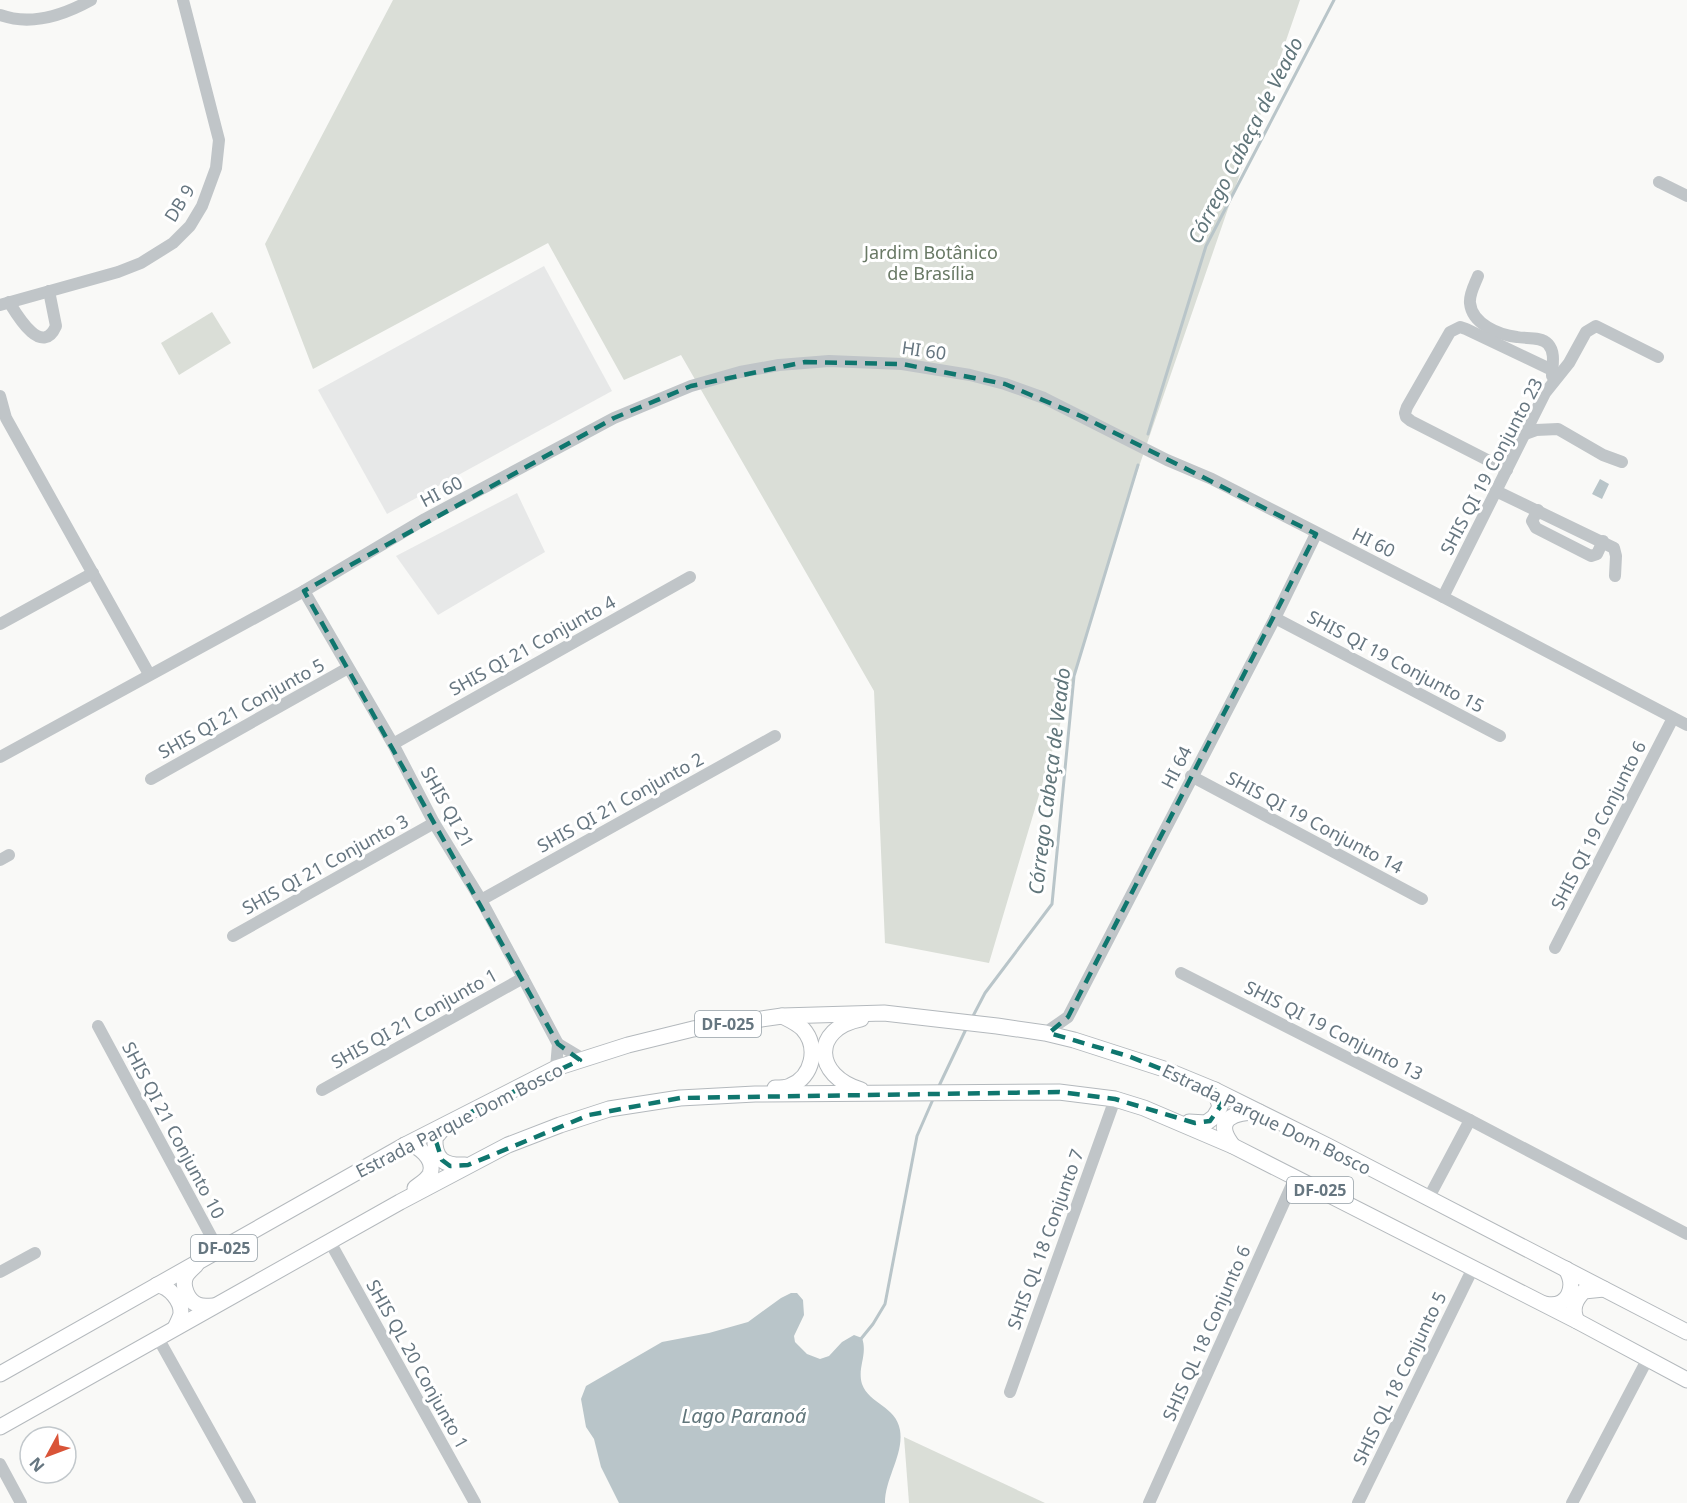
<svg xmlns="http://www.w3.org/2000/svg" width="1687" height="1503" font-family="'Noto Sans',sans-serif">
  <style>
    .built { fill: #e7e8e8 }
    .green { fill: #daded7 }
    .water { fill: #b9c5c9 }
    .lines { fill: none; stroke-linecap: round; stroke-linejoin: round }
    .stream { stroke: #b9c5c9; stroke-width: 3 }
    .major-casing { stroke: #b4b9bd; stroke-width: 17 }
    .minor { stroke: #c0c5c8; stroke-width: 12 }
    .major { stroke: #fff; stroke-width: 15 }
    .marked { fill: none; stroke: #0f766e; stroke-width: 4.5; stroke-dasharray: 12 8; stroke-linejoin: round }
    .labels { text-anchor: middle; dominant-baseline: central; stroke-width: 6; stroke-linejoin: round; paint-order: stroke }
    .shield { fill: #fff; stroke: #949fa6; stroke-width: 1.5 }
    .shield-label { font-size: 16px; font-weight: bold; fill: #667680 }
    .street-label { font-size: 18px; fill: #667680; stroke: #fff }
    .park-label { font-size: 18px; fill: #697965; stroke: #fff }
    .water-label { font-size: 20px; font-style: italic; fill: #60757a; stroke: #fff }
  </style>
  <rect width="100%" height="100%" fill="#f9f9f7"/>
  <g class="built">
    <path d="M544 266 612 391 387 514 318 390Z"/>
    <path d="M517 493 545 552 438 615 396 556Z"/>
  </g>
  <g class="green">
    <path d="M393 0H1300L1123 513 989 963 885 943 874 691 681 355 624 380 548 243 313 369 265 244Z"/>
    <path d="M212 312 231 343 179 375 161 343Z"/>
    <path d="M904 1437 1045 1503H909Z"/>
  </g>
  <g class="water">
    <path d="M1600 479 1609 484 1602 499 1592 494Z"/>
    <path d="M791 1293H797L803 1300 804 1315 794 1336 795 1342 807 1354 820 1359 829 1356 842 1342 854 1335 862 1338C868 1355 857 1367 862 1384 869 1404 896 1406 900 1430 904 1455 885 1478 885 1503H619L601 1467 594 1439 586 1427 581 1399 586 1386 662 1342 709 1333 748 1322 781 1298Z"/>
  </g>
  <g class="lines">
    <g class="stream">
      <path d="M1148 434 1206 246 1334 0"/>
      <path d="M972 1018 985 993 1052 904 1074 676 1138 465"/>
      <path d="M938 1088 967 1027"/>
      <path d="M860 1340 873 1324 885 1304 917 1136 934 1097"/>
    </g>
    <defs>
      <g id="major">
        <path d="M775 1088C779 1088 786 1088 790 1086 813 1077 819 1047 803 1029 797 1023 790 1020 782 1016"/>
        <path d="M861 1090C814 1076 811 1029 861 1019"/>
        <path d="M1189 1122 1206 1123 1214 1117 1220 1107 1215 1090"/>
        <path d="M446 1125 435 1138C434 1161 446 1166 465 1165"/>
        <path d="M405 1145C418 1143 436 1160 430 1174 427 1180 420 1184 415 1188"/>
        <path d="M1233 1146C1212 1119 1234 1112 1259 1112"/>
        <path d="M196 1265C193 1268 188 1272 186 1276 181 1286 188 1301 198 1305 203 1307 208 1306 213 1306"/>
        <path d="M157 1285C169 1286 182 1301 181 1314 180 1318 177 1324 175 1328"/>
        <path d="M1545 1304C1568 1309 1577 1287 1566 1269"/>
        <path d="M1577 1321C1571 1309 1575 1300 1584 1291L1604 1289"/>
        <path d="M0 1374 405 1145 556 1068 628 1045 693 1029 782 1016 884 1013 997 1026 1045 1033 1074 1040 1164 1069 1215 1090 1328 1146 1687 1332"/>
        <path d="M0 1427 400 1202 508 1145 560 1125 609 1109 680 1098 755 1094 1059 1092 1115 1099 1144 1108 1233 1146 1577 1321 1687 1380"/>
      </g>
    </defs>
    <use href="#major" class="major-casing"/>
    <g class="minor">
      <path d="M0 15C30 26 64 15 91 0"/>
      <path d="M1659 182 1687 196"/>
      <path d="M1478 276C1475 284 1469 294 1470 303 1472 324 1499 335 1517 337 1526 339 1541 336 1548 344 1556 353 1552 366 1552 376"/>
      <path d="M9 302C17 315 42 358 56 326L49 291"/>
      <path d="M0 305 118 272 141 263 173 243 190 226 202 206 216 168 219 140 183 0"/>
      <path d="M0 396 6 418 149 674"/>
      <path d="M1525 434 1536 430 1558 429 1603 455 1622 462"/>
      <path d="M1507 470 1411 421 1406 417 1405 413 1407 407 1450 332 1460 327 1466 329 1552 370"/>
      <path d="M1496 491 1614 548 1616 556 1615 576"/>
      <path d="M1538 510 1532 521 1536 528 1591 556 1597 554 1603 541"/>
      <path d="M304 591 393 744 434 823 481 900 523 978 558 1044 556 1068"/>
      <path d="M1443 597 1545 393 1569 363 1586 332 1596 326 1658 357"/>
      <path d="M1275 618 1500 736"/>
      <path d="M0 624 93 573"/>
      <path d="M393 744 690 577"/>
      <path d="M0 757 304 591 425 519 614 418 691 386 740 372 779 365 829 361 902 364 970 375 1005 384 1044 398 1167 460 1212 479 1443 597 1687 725"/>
      <path d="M1191 776 1422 899"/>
      <path d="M151 779 348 668"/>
      <path d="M0 860 9 855"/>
      <path d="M481 900 775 736"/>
      <path d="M233 936 434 823"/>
      <path d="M1555 948 1673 718"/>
      <path d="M1181 973 1470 1120 1687 1234"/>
      <path d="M98 1026 219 1251"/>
      <path d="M1045 1033 1068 1017 1275 618 1316 534"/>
      <path d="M558 1044 583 1059"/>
      <path d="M322 1090 523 978"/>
      <path d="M1428 1199 1470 1120"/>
      <path d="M330 1242 475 1503"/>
      <path d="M0 1272 35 1253"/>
      <path d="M158 1338 250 1503"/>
      <path d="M1010 1392 1115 1099"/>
      <path d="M0 1464 21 1503"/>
      <path d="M1149 1503 1295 1178"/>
      <path d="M1358 1503 1473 1268"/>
      <path d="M1572 1503 1647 1360"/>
    </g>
    <use href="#major" class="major"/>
  </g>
  <path class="marked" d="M805 362 902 364 1005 384 1083 417 1316 534 1068 1017 1049 1033 1128 1056 1215 1090 1220 1107 1210 1121 1195 1123 1115 1099 1059 1092 680 1098 589 1115 468 1165 450 1166 442 1160 435 1138 448 1123 580 1060 558 1044 304 591 614 418 691 386Z"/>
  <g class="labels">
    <g class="shield">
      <rect x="695" y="1011" width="66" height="26" rx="4.5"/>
      <rect x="1287" y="1177" width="66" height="26" rx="4.5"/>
      <rect x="191" y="1235" width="66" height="26" rx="4.5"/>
    </g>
    <g class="shield-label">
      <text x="728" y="1024">DF-025</text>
      <text x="1320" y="1190">DF-025</text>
      <text x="224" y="1248">DF-025</text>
    </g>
    <g class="street-label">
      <text transform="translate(179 203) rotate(-58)">DB 9</text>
      <text transform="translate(924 350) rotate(8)">HI 60</text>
      <text transform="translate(1491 466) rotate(-62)">SHIS QI 19 Conjunto 23</text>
      <text transform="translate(441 491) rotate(-28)">HI 60</text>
      <text transform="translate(1374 542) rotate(26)">HI 60</text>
      <text transform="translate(532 645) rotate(-29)">SHIS QI 21 Conjunto 4</text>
      <text transform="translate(1396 661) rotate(28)">SHIS QI 19 Conjunto 15</text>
      <text transform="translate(241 708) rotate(-29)">SHIS QI 21 Conjunto 5</text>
      <text transform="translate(1176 767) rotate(-63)">HI 64</text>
      <text transform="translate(620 802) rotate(-29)">SHIS QI 21 Conjunto 2</text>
      <text transform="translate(448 807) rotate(61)">SHIS QI 21</text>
      <text transform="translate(1315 822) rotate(28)">SHIS QI 19 Conjunto 14</text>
      <text transform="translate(1598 825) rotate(-63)">SHIS QI 19 Conjunto 6</text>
      <text transform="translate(325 864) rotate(-29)">SHIS QI 21 Conjunto 3</text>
      <text transform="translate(414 1018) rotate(-29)">SHIS QI 21 Conjunto 1</text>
      <text transform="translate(1334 1030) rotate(27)">SHIS QI 19 Conjunto 13</text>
      <text transform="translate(1267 1119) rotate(26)">Estrada Parque Dom Bosco</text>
      <text transform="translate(459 1120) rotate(-27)">Estrada Parque Dom Bosco</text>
      <text transform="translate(174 1130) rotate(62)">SHIS QI 21 Conjunto 10</text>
      <text transform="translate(1045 1239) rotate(-70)">SHIS QL 18 Conjunto 7</text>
      <text transform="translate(1206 1333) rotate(-66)">SHIS QL 18 Conjunto 6</text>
      <text transform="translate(418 1364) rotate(61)">SHIS QL 20 Conjunto 1</text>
      <text transform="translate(1399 1378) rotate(-64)">SHIS QL 18 Conjunto 5</text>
    </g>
    <g class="park-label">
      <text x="931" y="252">Jardim Botânico<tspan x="931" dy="21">de Brasília</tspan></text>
    </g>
    <g class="water-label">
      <text transform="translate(1245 140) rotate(-63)">Córrego Cabeça de Veado</text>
      <text transform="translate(1049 781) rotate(-83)">Córrego Cabeça de Veado</text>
      <text x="744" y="1415">Lago Paranoá</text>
    </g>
  </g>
  <g transform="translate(48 1455) rotate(229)"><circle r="28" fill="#ffffff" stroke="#c2c8cc" stroke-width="1.5"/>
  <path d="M0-4.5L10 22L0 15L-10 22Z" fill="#d95438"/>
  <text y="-9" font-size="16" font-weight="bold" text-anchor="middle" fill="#667680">N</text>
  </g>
</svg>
